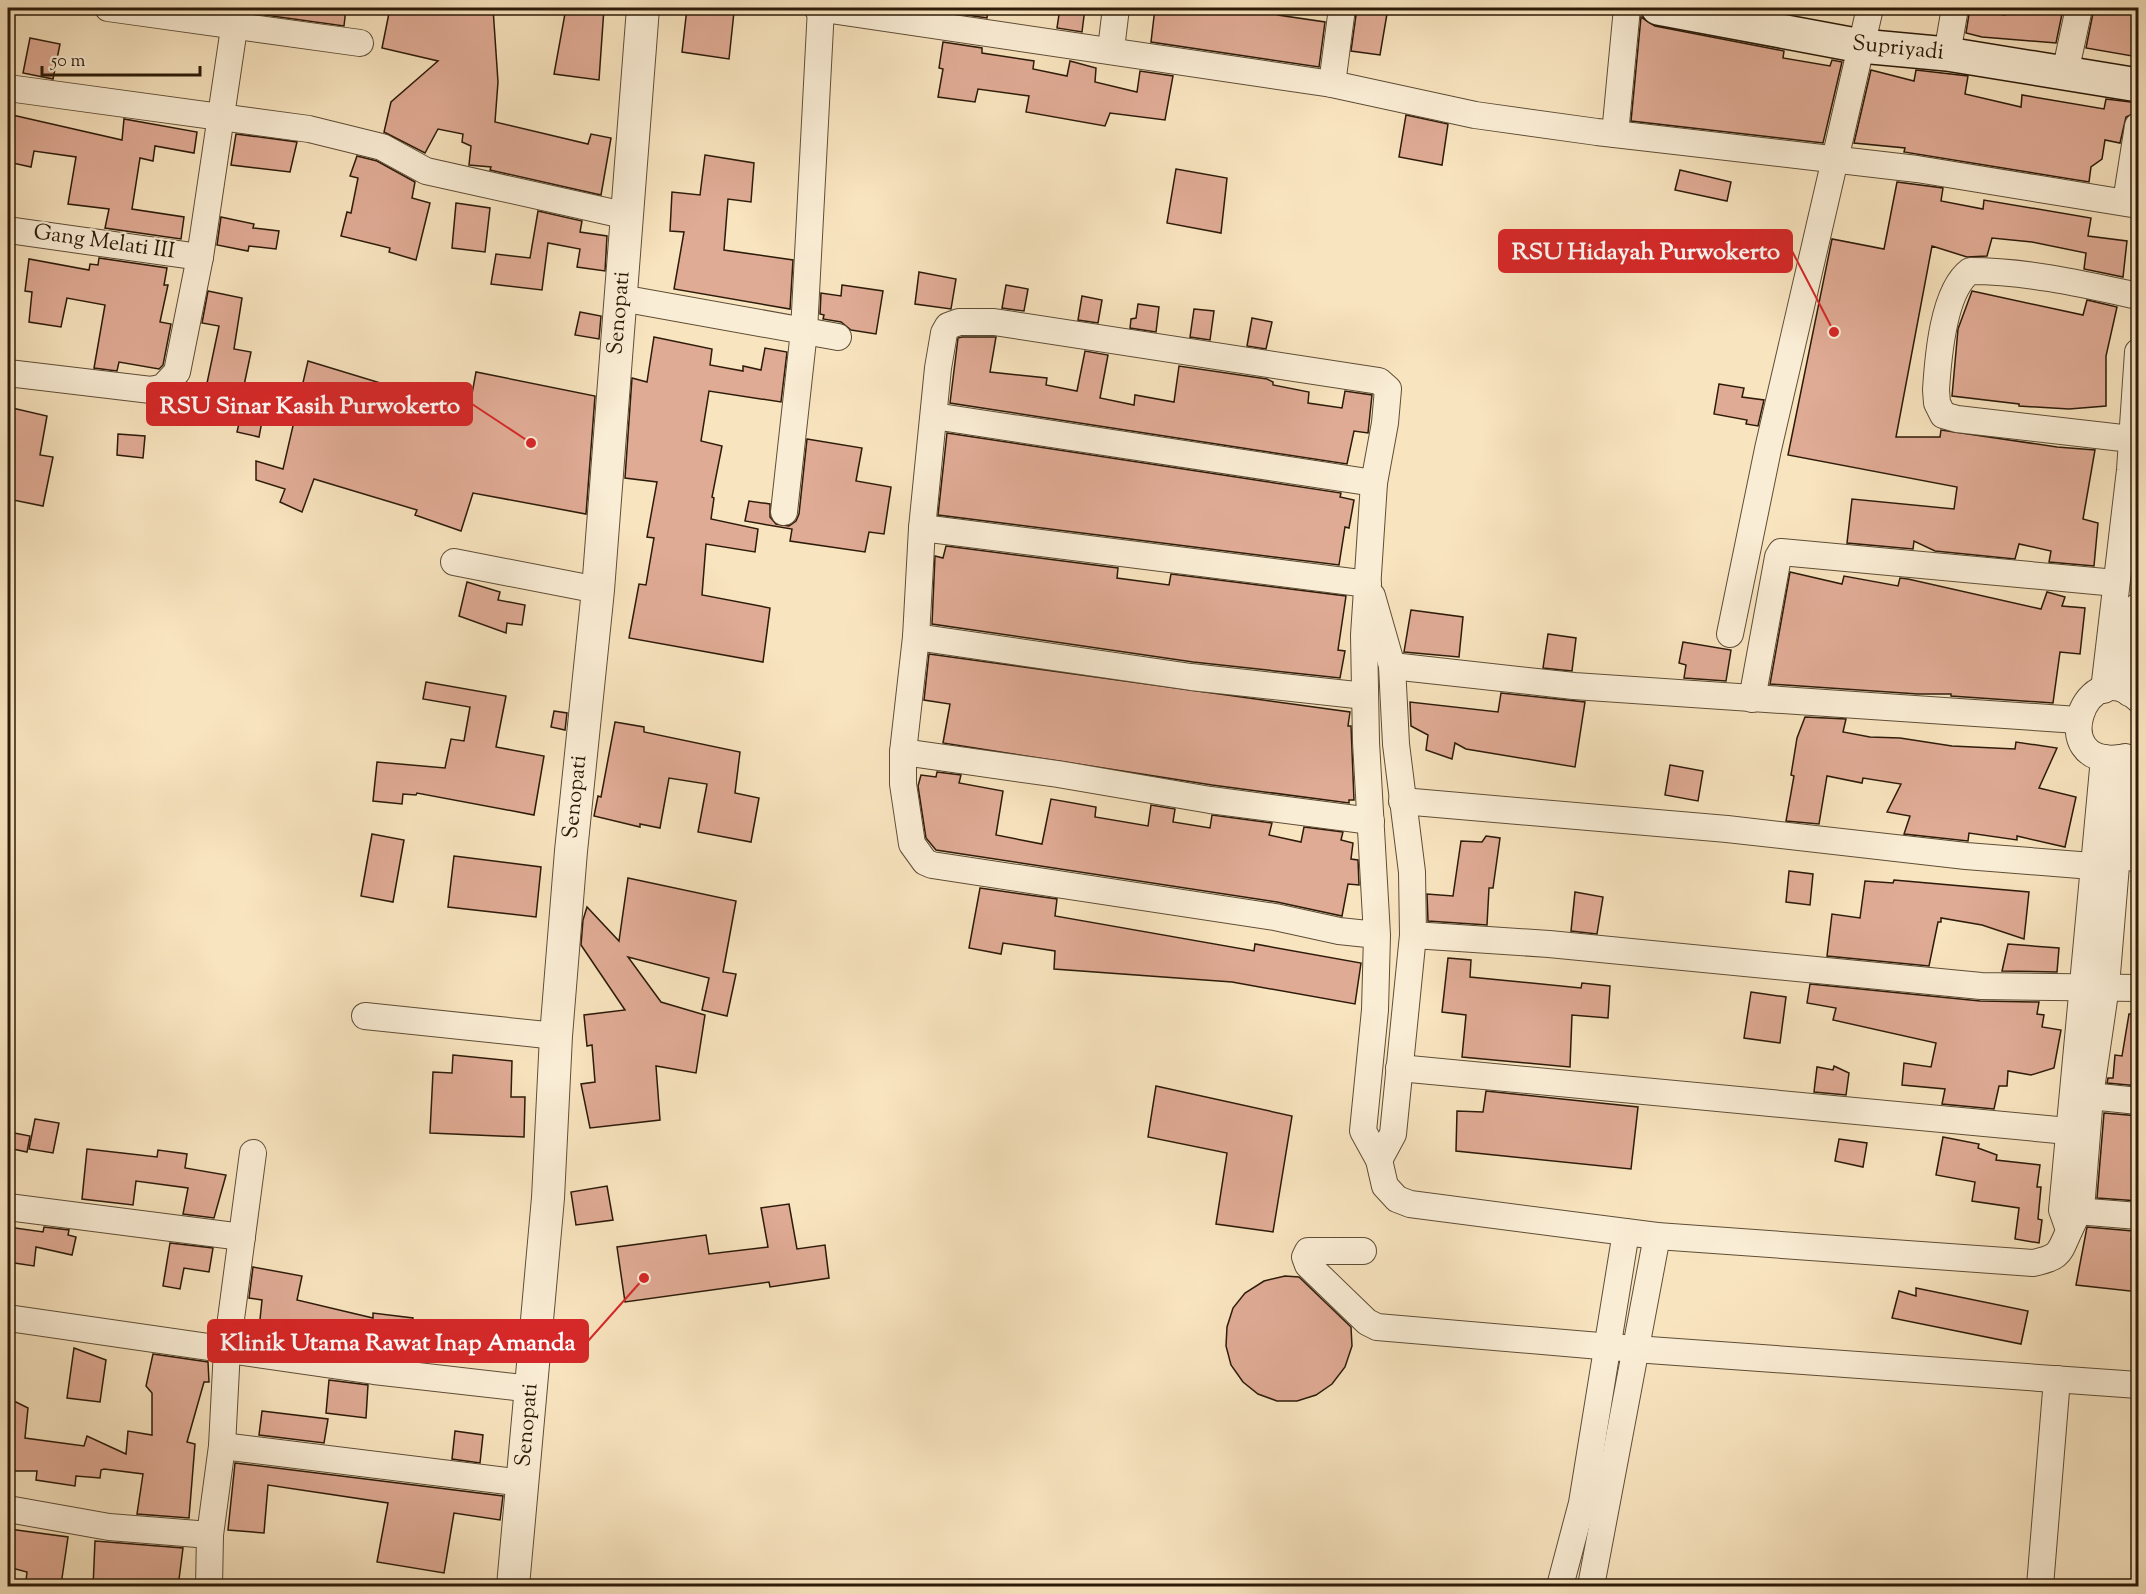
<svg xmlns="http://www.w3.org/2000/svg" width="2146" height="1594" font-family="'Sorts Mill Goudy',serif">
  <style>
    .building { fill: #e0ab95; stroke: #2c1b09; stroke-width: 1.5 }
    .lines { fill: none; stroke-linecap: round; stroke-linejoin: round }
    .minor-casing { stroke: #5f4d36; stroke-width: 28 }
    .tertiary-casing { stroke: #5f4d36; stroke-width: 34 }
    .secondary-casing { stroke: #2c1b09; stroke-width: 36 }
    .minor { stroke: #faedd5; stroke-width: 26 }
    .tertiary { stroke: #faedd5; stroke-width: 32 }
    .secondary { stroke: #faedd5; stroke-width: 33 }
    .labels { text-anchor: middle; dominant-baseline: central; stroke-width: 4.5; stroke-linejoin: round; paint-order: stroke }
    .street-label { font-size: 22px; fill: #2c1b09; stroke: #faedd5 }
    .leader { fill: none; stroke: #d62828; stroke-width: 2 }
    .callout-dot { fill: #d62828; stroke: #faedd5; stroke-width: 2 }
    .callout { fill: #d62828; stroke: #d62828; stroke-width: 2 }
    .callout-label { font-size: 24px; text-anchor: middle; font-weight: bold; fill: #fff }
  </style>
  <rect width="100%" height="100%" fill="#f8e4bf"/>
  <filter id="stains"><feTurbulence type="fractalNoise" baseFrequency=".00333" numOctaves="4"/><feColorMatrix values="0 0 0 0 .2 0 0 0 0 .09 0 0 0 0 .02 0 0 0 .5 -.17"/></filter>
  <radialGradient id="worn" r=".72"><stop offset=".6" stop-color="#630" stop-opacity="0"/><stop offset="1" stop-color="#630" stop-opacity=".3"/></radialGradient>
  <g class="building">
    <path d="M252 8H346L344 26 251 13Z"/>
    <path d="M390 8H493L498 82 495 122 588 144 591 134 611 138 601 195 490 170 491 167 469 165 471 146 462 142 463 134 438 129 425 153 384 132 391 102 438 61 382 48Z"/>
    <path d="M566 8H604L599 80 554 74Z"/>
    <path d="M687 8 734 12 729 59 682 52Z"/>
    <path d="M954 8H988L987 18 953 13Z"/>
    <path d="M1060 8H1085L1082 32 1057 28Z"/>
    <path d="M1155 8H1278V15L1325 22 1319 67 1151 42Z"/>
    <path d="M1357 8H1388L1380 55 1351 51Z"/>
    <path d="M1970 8 2005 15 2006 8H2058V13L2062 14 2056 43 1982 37 1966 33Z"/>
    <path d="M2094 8H2139L2132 56 2086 48Z"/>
    <path d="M1641 17 1655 26 1784 51 1783 58 1830 66 1832 60 1842 62 1823 143 1631 121Z"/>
    <path d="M30 38 60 44 53 79 23 73Z"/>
    <path d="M943 42 982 48V53L1034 61 1033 69 1067 76 1070 61 1096 68 1095 82 1137 92 1140 71 1173 76 1165 120 1110 113 1105 126 1026 112 1029 96 978 89 975 102 938 97 943 69 939 68Z"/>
    <path d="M1871 70 1914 81 1916 70 1968 76 1965 94 2021 107 2022 95 2104 109 2106 99 2139 103V111L2126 117 2120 143 2105 140 2102 159 2091 167 2089 182 1904 152 1905 148 1854 143Z"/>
    <path d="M8 114 122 140 124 119 197 132 194 153 155 146 153 161 140 158 132 209 184 217 181 239 105 228 109 209 68 204 76 157 34 151 31 167 8 162Z"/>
    <path d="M1406 115 1448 124 1442 165 1399 157Z"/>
    <path d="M236 134 297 142 290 172 231 165Z"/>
    <path d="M705 155 754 163 751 202 728 199 724 250 793 260 790 309 674 289 684 232 670 231 672 192 700 195Z"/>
    <path d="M357 156 377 161 415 182 412 198 430 203 416 260 389 252 390 248 341 236 347 212 351 213 358 178 350 176Z"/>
    <path d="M1176 169 1227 178 1221 233 1167 223Z"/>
    <path d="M1680 170 1731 182 1727 201 1675 190Z"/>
    <path d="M1897 182 1943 188 1941 201 1983 209 1984 200 2091 218 2088 236 2127 241 2123 277 2084 269 2086 253 2032 242 1992 238 1987 256 1967 257 1932 246 1896 437H1940L1941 430 2057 447 2095 450 2083 519 2098 523 2094 566 2049 562 2051 551 2019 544 2015 559 1935 551 1914 541 1913 549 1847 543 1852 499 1954 509 1957 487 1788 455 1832 239 1884 249Z"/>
    <path d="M456 203 490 208 485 252 452 248Z"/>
    <path d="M538 211 582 221 580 232 607 236 605 271 577 267 580 249 548 243 542 290 491 284 496 254 530 258Z"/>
    <path d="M221 217 254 224 253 228 279 231 276 249 249 246 248 251 217 245Z"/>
    <path d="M99 258 167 268 164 285H168L160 322 171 324 163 365 159 369 119 362 117 371 94 368 105 305 67 298 61 327 29 322 32 292 25 291 29 259 89 270 90 264 98 265Z"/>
    <path d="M919 272 956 279 951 309 915 304Z"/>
    <path d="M842 285 883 291 876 334 851 330 841 322 823 319 824 315 820 314 821 293 841 296Z"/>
    <path d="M1006 285 1028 289 1024 311 1002 308Z"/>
    <path d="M208 291 242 298 234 349 251 352 242 395 206 388 219 326 202 323Z"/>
    <path d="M1972 291 2083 315 2087 300 2117 307 2106 356V406L2069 409 2019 406V404L1952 396 1958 329Z"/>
    <path d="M1082 296 1102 300 1098 323 1078 320Z"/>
    <path d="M1138 304 1159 307 1156 332 1130 328 1131 319 1136 318Z"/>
    <path d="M1194 309 1214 311 1210 340 1190 337Z"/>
    <path d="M580 312 601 316 599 339 575 335Z"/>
    <path d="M1252 318 1272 322 1266 349 1247 346Z"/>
    <path d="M654 337 712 349 710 365 743 371V366L761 370 765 348 787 352 781 402 709 391 701 441 722 446 712 497 714 498 711 519 758 529 755 552 706 544 702 595 770 608 763 662 629 638 639 584 646 585 654 538 647 537 657 482 625 478 632 378 647 382Z"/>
    <path d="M962 337H996L990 372 1047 378 1046 385 1077 391 1085 351 1108 355 1100 398 1134 405 1135 395 1174 402 1179 366 1267 379 1273 382V385L1309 392 1308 403 1342 408 1345 391 1372 395 1368 433 1354 431 1347 464 950 403 958 338Z"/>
    <path d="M308 361 469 410 476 372 595 396 586 514 473 493 461 531 415 515 417 510 314 479 302 512 280 502 285 489 256 480V461L283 469Z"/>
    <path d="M1719 384 1744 388 1742 397 1764 400 1758 426 1746 424 1747 420 1714 414Z"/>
    <path d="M8 407 47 416 40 455 53 457 43 506 8 499Z"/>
    <path d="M242 411 263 416 259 437 237 432Z"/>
    <path d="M947 433 1341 493 1340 497 1354 500 1349 528 1345 527 1339 565 938 515Z"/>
    <path d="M118 434 145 436 143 458 117 455Z"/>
    <path d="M807 439 862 448 856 481 891 487 884 534 869 532 865 552 790 541 792 529 745 521 749 501 770 504V517L776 524 789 526 796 521 799 514Z"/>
    <path d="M946 546 1118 568 1117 578 1169 585 1171 574 1346 596 1338 650 1345 651 1340 678 1193 662 932 624 935 556 943 558Z"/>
    <path d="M1790 572 1842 584 1844 576 1898 586 1900 578 1908 579 2041 609 2047 592 2065 597 2062 606 2085 608 2080 654 2060 652 2053 703 1951 696V694H1918L1770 684Z"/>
    <path d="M467 582 500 592 498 600 525 605 522 625 507 623 506 633 459 616Z"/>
    <path d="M1411 610 1463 617 1459 657 1404 652Z"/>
    <path d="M1548 634 1576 638 1572 671 1543 668Z"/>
    <path d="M1683 642 1731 650 1726 681 1684 678 1686 665 1679 663Z"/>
    <path d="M929 654 1350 712 1348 726H1351L1354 800H1349V803L1212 785 943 743 950 704 924 700Z"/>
    <path d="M426 682 506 696 496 747 544 756 534 815 417 793 416 795 403 794 402 804 373 801 377 762 445 768 451 739 464 741 470 707 423 699Z"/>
    <path d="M1501 693 1585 702 1575 767 1466 749 1455 743 1452 759 1426 750 1428 735 1411 726 1410 702 1498 712Z"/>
    <path d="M554 711 567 713 565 730 551 727Z"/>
    <path d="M1805 717 1846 719 1843 732 1870 737 1900 738 1952 746 2015 749 2016 742 2057 748 2039 788 2076 797 2065 847 2017 836V840L1969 833 1968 841 1904 834 1910 816 1887 812 1901 784 1863 778 1862 783 1827 776 1819 824 1786 821 1794 776 1791 775 1797 738Z"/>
    <path d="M615 722 644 727V732L740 752 735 793 759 798 751 842 698 832 707 784 669 778 660 828 640 824V827L594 816 598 796 601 797Z"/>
    <path d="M1670 765 1703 771 1698 801 1665 795Z"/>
    <path d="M937 772 961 775 959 783 1003 791 996 835 1042 844 1051 799 1096 807 1095 817 1148 826 1151 805 1175 809 1173 822 1210 828 1212 815 1272 823 1269 835 1301 842 1304 827 1343 832 1341 840 1353 843 1351 859 1358 860 1359 885 1348 884 1342 916 1277 902 936 850 926 838 918 786 921 775 936 777Z"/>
    <path d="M372 834 404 840 393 902 361 896Z"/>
    <path d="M1486 836 1500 838 1493 888H1489L1487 925 1428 921 1427 894 1453 896 1461 841 1482 842Z"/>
    <path d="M454 856 541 867 536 917 448 907Z"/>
    <path d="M1789 871 1813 874 1810 905 1786 902Z"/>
    <path d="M628 878 736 901 723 972 736 974 727 1016 702 1010 709 978 628 957 661 1002 705 1015 696 1073 656 1066 660 1120 590 1128 581 1084 595 1082 592 1045 587 1046 584 1015 625 1010 581 945 583 920 587 907 619 941Z"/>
    <path d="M1894 880 2029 892 2024 939 1982 925 1941 918V922H1938L1929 966 1827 956 1832 914 1860 918 1865 881 1893 883Z"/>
    <path d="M980 888 1057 899 1055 916 1254 951 1255 944 1361 963 1355 1004 1232 982 1054 969 1055 951 1003 943 1001 954 969 948Z"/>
    <path d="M1575 892 1603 897 1597 934 1571 931Z"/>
    <path d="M2008 944 2059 948 2057 972 2002 971Z"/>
    <path d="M1448 958 1471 960 1470 977 1581 988 1582 983 1610 986 1608 1018 1572 1015 1570 1067 1462 1057 1466 1015 1442 1012Z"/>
    <path d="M1810 984 1980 1001 2039 1002 2037 1014 2044 1015 2042 1027 2061 1030 2054 1068 2031 1075 2008 1071 2007 1086H1999L1994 1109 1942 1104 1945 1089 1902 1085 1904 1063 1931 1067 1936 1043 1833 1020 1836 1008 1807 1003Z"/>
    <path d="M1751 992 1786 997 1780 1043 1744 1038Z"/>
    <path d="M2129 1014H2139V1086L2107 1083 2108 1078H2113L2115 1055 2122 1056Z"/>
    <path d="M453 1055 512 1061 511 1097H525L524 1137 430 1133 433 1072 452 1073Z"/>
    <path d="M1834 1066 1849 1073 1846 1095 1814 1092 1817 1067 1833 1070Z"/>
    <path d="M1156 1086 1292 1116 1273 1232 1216 1224 1227 1153 1148 1137Z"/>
    <path d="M1486 1091 1638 1107 1631 1169 1456 1151 1457 1111 1483 1112Z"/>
    <path d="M2104 1113 2139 1116 2135 1174H2139V1201L2097 1198Z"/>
    <path d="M35 1119 59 1123 53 1153 29 1149Z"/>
    <path d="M9 1132 30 1136 27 1152 8 1148Z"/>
    <path d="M1943 1137 1979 1144 1978 1148 1997 1155 1996 1160 2040 1165 2037 1187H2041L2038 1219 2042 1220 2039 1243 2015 1239 2019 1208 1972 1201 1975 1182 1936 1175Z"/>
    <path d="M1839 1139 1867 1143 1863 1167 1835 1161Z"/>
    <path d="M87 1149 157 1157 158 1150 187 1154 185 1168 226 1175 214 1218 183 1214 188 1188 136 1181 133 1205 82 1199Z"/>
    <path d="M607 1186 613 1220 576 1225 571 1192Z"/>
    <path d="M789 1204 797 1249 825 1245 829 1278 770 1287 769 1282 625 1302 617 1247 706 1235 709 1254 768 1247 761 1208Z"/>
    <path d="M8 1227 43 1232 44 1227 69 1230 68 1235 76 1237 72 1255 36 1247 34 1266 8 1262Z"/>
    <path d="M2087 1227 2133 1231 2131 1239 2139 1240V1292L2076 1285Z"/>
    <path d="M170 1243 213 1248 209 1272 184 1268 180 1289 163 1286Z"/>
    <path d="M253 1267 302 1276 297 1300 373 1318V1313L413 1318 407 1360 299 1345 276 1338 277 1342 258 1339 262 1300 249 1298Z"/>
    <path d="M1285 1276 1299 1277 1351 1327 1352 1346 1345 1367 1332 1384 1316 1395 1297 1401H1277L1258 1394 1243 1382 1231 1365 1226 1346 1227 1327 1233 1308 1245 1293 1264 1281Z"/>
    <path d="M1916 1288 2028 1311 2021 1344 1892 1318 1899 1291 1916 1296Z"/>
    <path d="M74 1348 106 1360 100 1402 67 1398Z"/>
    <path d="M153 1354 208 1362 209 1382H204L187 1442 195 1444 189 1518 137 1514 143 1474 104 1469 101 1470 100 1478 76 1476 75 1486 36 1480 37 1471H8V1398L28 1408 25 1438 84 1446 87 1436 126 1454 128 1431 152 1435V1393L146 1386Z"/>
    <path d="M329 1380 368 1385 366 1418 326 1413Z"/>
    <path d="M262 1411 328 1419 324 1443 259 1435Z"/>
    <path d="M455 1431 483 1435 480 1463 452 1459Z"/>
    <path d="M235 1463 503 1496 500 1520 454 1513 444 1573 377 1562 388 1503 268 1485 264 1533 228 1530Z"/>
    <path d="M9 1529 68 1537 61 1585 26 1581 27 1572 8 1567Z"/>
    <path d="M95 1541 183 1548 178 1587H93Z"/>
  </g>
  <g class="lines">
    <defs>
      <g id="minor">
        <path d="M108 8 360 43"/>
        <path d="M817 8 1332 84 1475 115 1597 132 1917 169 2138 205"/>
        <path d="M1111 49 1116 8"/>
        <path d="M1947 54 1955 8"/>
        <path d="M2065 73 2079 8"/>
        <path d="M1332 84 1342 8"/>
        <path d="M8 88 309 129 382 147 426 171 628 216"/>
        <path d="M1615 134 1627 8"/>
        <path d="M2126 202 2138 126"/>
        <path d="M8 230 200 257"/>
        <path d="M621 298 838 337"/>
        <path d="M8 373 151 390 163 387 177 372 200 257 237 8"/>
        <path d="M934 416 1374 483"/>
        <path d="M2131 439 1957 419 1943 415 1937 403 1936 390C1938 358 1943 291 1970 271 2027 271 2083 284 2138 296"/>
        <path d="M784 512 804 331 821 8"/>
        <path d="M922 528 1368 584"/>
        <path d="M454 562 598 590"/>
        <path d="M1372 596 1392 666 1396 744 1412 872 1413 935 1393 1134 1379 1160"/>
        <path d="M1730 634 1768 449 1870 8"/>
        <path d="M916 637 1191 677 1365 696"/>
        <path d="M1392 666 1574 686 2078 720"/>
        <path d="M2104 690 2130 470 2138 352"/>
        <path d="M2129 693 2138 606"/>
        <path d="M1752 699 1778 557 1781 552 2116 583"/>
        <path d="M903 752 1058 774 1210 800 1371 821"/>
        <path d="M2120 758C2045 768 2085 650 2138 699"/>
        <path d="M1402 801 1727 829 1966 856 2092 866"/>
        <path d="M2116 856 2138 858"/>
        <path d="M1377 935 1339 931 1275 917 932 865 925 862 912 844 903 784V752L916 637 922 528 938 368 944 333 948 326 959 322H994L1379 381 1388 389 1385 423 1374 483 1364 635 1366 742 1377 935 1375 1010 1363 1131 1379 1160 1385 1186 1397 1199 1410 1204 1657 1236 2033 1263C2062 1257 2059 1252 2070 1229 2075 1217 2080 1211 2082 1197L2090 1096 2106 986 2125 757"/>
        <path d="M1413 935 1549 944 1981 986 2138 988"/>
        <path d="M365 1016 556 1036"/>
        <path d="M1399 1068 2068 1131"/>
        <path d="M2090 1096 2138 1101"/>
        <path d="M8 1207 242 1237"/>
        <path d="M2064 1210 2138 1216"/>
        <path d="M2069 1230 2062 1210 2104 758"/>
        <path d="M1363 1251H1308L1305 1257 1308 1265 1367 1322 1377 1327 1635 1349 2138 1385"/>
        <path d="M8 1318 374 1371 532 1389"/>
        <path d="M222 1446 523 1483"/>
        <path d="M8 1509 109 1527 210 1535"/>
        <path d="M209 1586 210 1535 222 1446 227 1349 253 1153"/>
        <path d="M1560 1586 1582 1503 1626 1232"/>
        <path d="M1591 1586 1657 1236"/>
        <path d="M2040 1586 2057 1379"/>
      </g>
      <path id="tertiary" d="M513 1586 548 1198 556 1036 571 851 598 590 643 8"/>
      <path id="secondary" d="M1658 8 1861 46 1947 54 2138 85"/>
    </defs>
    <use href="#minor" class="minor-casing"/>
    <use href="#tertiary" class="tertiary-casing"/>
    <use href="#secondary" class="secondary-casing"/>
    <use href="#minor" class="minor"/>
    <use href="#tertiary" class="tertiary"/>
    <use href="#secondary" class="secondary"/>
  </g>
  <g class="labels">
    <g class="street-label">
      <text transform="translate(1898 49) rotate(6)">Supriyadi</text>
      <text transform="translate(104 243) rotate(8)">Gang Melati III</text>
      <text transform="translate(620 313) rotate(-85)">Senopati</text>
      <text transform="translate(576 797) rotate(-84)">Senopati</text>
      <text transform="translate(528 1425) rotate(-85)">Senopati</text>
    </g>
  </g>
  <path class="leader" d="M1834 332L1792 251M531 443L472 404M644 1278L588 1341"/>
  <g class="callout-dot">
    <circle cx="1834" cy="332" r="6"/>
    <circle cx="531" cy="443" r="6"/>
    <circle cx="644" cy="1278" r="6"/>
  </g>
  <g class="callout">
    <rect x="1499" y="230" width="293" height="42" rx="6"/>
    <rect x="147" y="383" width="325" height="42" rx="6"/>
    <rect x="208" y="1320" width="380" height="42" rx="6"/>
  </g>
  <g class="callout-label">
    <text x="1646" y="259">RSU Hidayah Purwokerto</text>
    <text x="310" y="413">RSU Sinar Kasih Purwokerto</text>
    <text x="398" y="1350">Klinik Utama Rawat Inap Amanda</text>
  </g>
  <rect width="2146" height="1594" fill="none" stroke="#f8e4bf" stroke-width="30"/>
  <rect x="9" y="9" width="2128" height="1576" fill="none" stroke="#2c1b09" stroke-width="3"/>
  <rect x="15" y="15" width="2116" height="1564" fill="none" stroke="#2c1b09" stroke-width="1.5"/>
  <path d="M42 66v9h158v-9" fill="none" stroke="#2c1b09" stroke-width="3"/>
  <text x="51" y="66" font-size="18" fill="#2c1b09" stroke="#faedd5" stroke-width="4.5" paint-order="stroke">50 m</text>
  <rect width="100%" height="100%" filter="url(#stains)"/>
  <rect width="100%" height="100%" fill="url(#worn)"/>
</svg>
